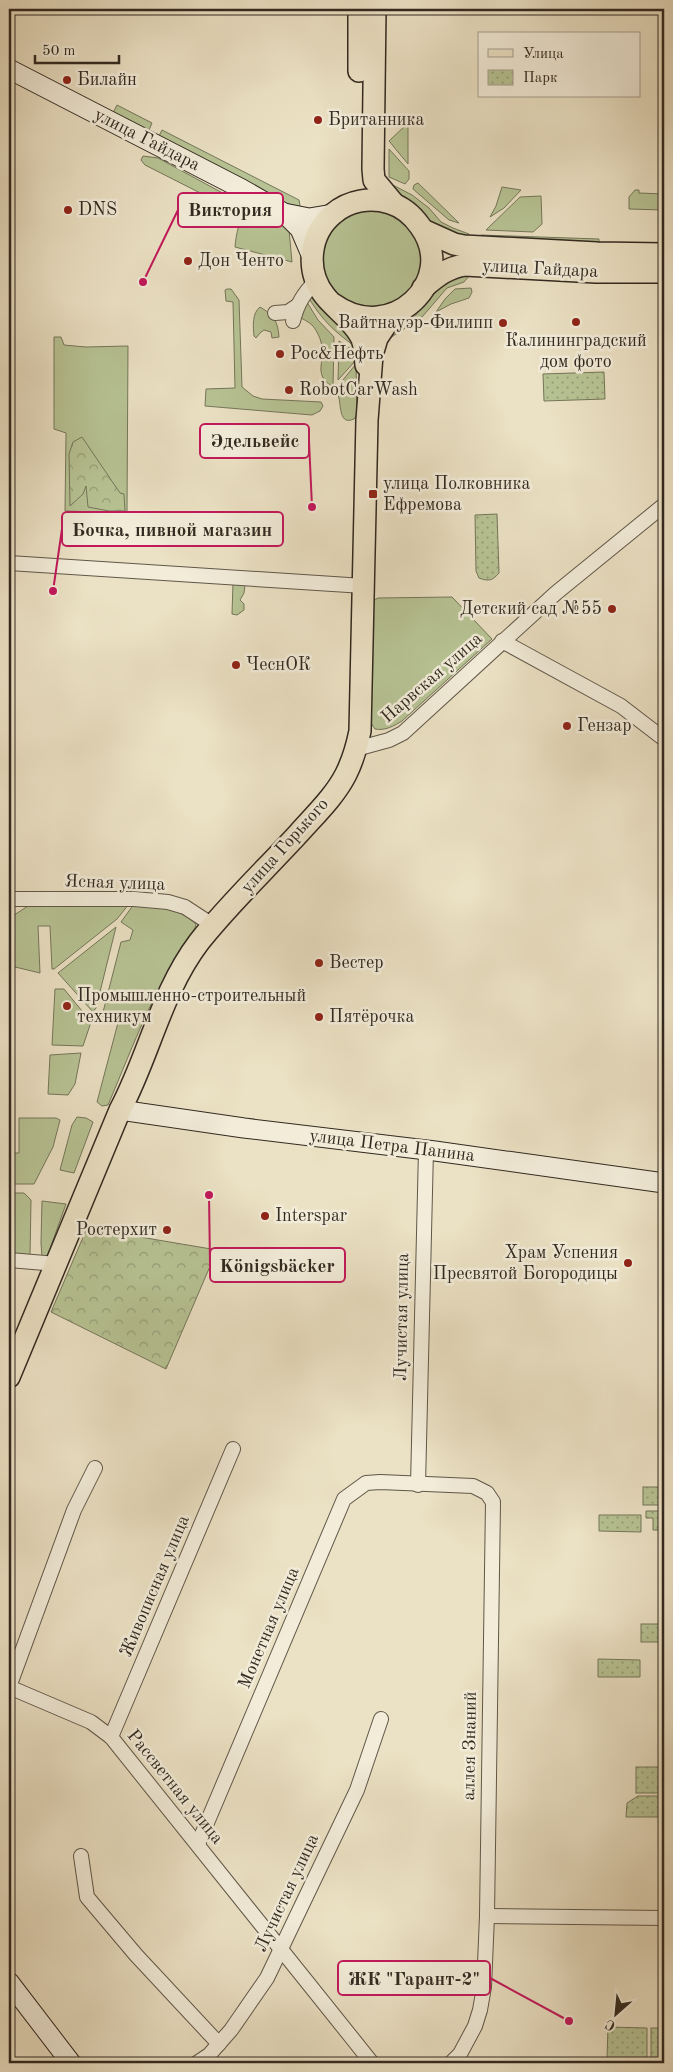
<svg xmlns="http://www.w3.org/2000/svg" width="673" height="2072" font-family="'Old Standard TT',serif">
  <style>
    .grass { fill: #b7c394; stroke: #74765a }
    .forest { fill: url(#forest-crowns); stroke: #74765a }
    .park { fill: url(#park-dots); stroke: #74765a }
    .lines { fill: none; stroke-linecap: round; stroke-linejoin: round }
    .street-casing { stroke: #605749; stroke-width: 16 }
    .secondary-casing { stroke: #322920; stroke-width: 21 }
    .primary-casing { stroke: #322920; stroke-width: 24 }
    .street { stroke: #f2ecd9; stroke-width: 14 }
    .secondary { stroke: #f2ecd9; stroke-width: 19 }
    .primary { stroke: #ebe1c4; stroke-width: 21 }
    .poi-dot { fill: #8f2418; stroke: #f2ecd9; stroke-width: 2 }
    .labels { text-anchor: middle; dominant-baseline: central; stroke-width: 5; stroke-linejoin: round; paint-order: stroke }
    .poi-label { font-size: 18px; fill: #322920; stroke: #f2ecd9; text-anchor: start }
    .street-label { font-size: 18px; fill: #322920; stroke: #f2ecd9 }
    .leader { fill: none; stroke: #c2185b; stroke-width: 2 }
    .callout-dot { fill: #c2185b; stroke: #f2ecd9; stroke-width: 2 }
    .callout { fill: #f2ecd9; stroke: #c2185b; stroke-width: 2 }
    .callout-label { font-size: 19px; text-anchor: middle; font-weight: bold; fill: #322920 }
  </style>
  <defs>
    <pattern id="forest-crowns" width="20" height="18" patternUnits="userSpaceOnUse" patternTransform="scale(1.25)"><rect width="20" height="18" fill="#b7c394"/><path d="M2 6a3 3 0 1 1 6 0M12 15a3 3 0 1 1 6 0" fill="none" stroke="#959e78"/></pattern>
    <pattern id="park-dots" width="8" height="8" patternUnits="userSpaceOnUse" patternTransform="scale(1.25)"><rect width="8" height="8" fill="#b7c394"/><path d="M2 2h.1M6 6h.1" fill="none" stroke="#959e78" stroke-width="1.8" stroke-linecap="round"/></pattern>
  </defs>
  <rect width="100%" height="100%" fill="#ebe1c4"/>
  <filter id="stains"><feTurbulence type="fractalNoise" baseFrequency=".004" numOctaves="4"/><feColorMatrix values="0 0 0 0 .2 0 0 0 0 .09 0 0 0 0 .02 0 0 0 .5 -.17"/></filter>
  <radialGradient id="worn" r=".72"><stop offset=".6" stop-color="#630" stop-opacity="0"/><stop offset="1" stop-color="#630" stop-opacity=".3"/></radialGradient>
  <g class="grass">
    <path d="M117 105 152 123 149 130 145 132 112 115Z"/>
    <path d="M408 123V164L389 141Z"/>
    <path d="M162 130 299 200 301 211 158 138Z"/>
    <path d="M389 149 409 171V179L405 184 389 177Z"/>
    <path d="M143 156 158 158 230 197V200L221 203 218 202 145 165 141 160Z"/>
    <path d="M389 183 412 195 429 208 441 222 453 228 469 234V239L438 228 395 195Z"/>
    <path d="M418 183 459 223 449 220 413 189 414 185Z"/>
    <path d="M502 187 521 190 504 208 490 217 496 206Z"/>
    <path d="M635 190H639V193L664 194V210L629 209V197Z"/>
    <path d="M541 196 542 224 533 232 486 230 520 197Z"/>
    <path d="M251 209 257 210 286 226 289 230 292 262 235 247C236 235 239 215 251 209Z"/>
    <circle cx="372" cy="259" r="49"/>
    <path d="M481 235 599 239V246L480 241Z"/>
    <path d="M460 274 469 276 464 282 447 288 422 317 387 340 395 326 415 316 437 288Z"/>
    <path d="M471 288 472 292 469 298 451 304 436 312 445 299 455 289Z"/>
    <path d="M227 289H231L239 300 242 387 253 396 262 399 321 402 323 406 320 411 312 415 205 406 206 389 235 388 233 302 226 301 225 290Z"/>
    <path d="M309 294 313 296 334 317 360 350C336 333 322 321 307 295Z"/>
    <path d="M305 299 318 320 334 337 333 387C311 374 327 360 321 342 320 337 315 328 312 325 308 321 303 320 299 316Z"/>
    <path d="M260 307C274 315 278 322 279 337L272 338 271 332 264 330 260 333 256 338 254 336C253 327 252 313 260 307Z"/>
    <path d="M54 337H61L64 345 86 347 128 346 127 513 65 511 66 433 54 429Z"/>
    <path d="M339 341 354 351 357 359 338 380Z"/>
    <path d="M356 364 357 414 354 419C336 427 343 398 336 391L338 386Z"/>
    <path d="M233 583 245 585 244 593 240 600 244 604V610L237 615 232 614Z"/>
    <path d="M452 597 492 639 402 721C394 726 385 731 375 729L369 720 374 600 378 598Z"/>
    <path d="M129 904 117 919 54 969H52L50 926H38L40 973 11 966V917L28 906Z"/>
    <path d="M134 904C157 907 178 907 196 924L195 928C156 982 134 1044 108 1105L102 1106 97 1102 119 1019 102 1016 121 942 130 940 133 930 121 922Z"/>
    <path d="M116 927 96 1008 93 1012 58 973Z"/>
    <path d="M55 989H64L91 1022 83 1046 52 1045Z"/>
    <path d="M81 1053 75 1084 68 1095 48 1094 50 1055Z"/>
    <path d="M77 1117 86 1118 93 1122 74 1173 60 1170 72 1125Z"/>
    <path d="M19 1118H56L60 1120 53 1147 34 1184H9V1153H19Z"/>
    <path d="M9 1193H24L31 1200 30 1256 9 1255Z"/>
    <path d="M42 1201 66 1204 47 1257H42L41 1243Z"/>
  </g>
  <g class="forest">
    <path d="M82 437 120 493 124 494 125 511H109L88 507 86 486 83 494 70 506 69 454 73 442Z"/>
    <path d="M87 1228 217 1250 166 1369 51 1312Z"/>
  </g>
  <g class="park">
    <path d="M604 372 605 399 544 401 543 374Z"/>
    <path d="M497 514 499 573C493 580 489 582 479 578L476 571 475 515Z"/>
    <rect x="643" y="1487" width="21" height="18"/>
    <path d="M646 1511H664V1530H653V1518H646Z"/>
    <path d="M599 1515H641V1532L599 1531Z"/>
    <rect x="641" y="1624" width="19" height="18"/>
    <path d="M598 1659 640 1660V1677H598Z"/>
    <rect x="636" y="1767" width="28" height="26"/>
    <path d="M638 1796H664V1817H626L627 1803Z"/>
    <path d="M608 2027 647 2028V2058H607Z"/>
    <rect x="651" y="2028" width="13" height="35"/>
  </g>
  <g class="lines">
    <defs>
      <g id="street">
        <path d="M275 313 288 312 297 306"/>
        <path d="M293 321C297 304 304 293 316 281"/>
        <path d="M9 563 364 586"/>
        <path d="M502 641 621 706 664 739"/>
        <path d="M356 749 389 740 403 733 556 593 664 505"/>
        <path d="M9 899H134L168 902 185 907 214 926"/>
        <path d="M9 1260 57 1264"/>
        <path d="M418 1485 426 1150"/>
        <path d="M9 1687 91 1722 111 1737 372 2063"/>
        <path d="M9 1687 74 1510 95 1468"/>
        <path d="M111 1737 233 1449"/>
        <path d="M198 1844 344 1499 366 1483 380 1482 473 1486 487 1493 493 1502 487 1916 484 1987 480 2010 475 2026 460 2054 451 2063"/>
        <path d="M81 1856 87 1897 136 1955 219 2044"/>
        <path d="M487 1916 664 1918"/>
        <path d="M197 2063 209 2055 231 2030 267 1978 357 1790 381 1719"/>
      </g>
      <g id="secondary">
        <path d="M9 69 242 189 284 213 309 218 333 214"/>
        <path d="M284 213 300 229 312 257"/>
        <path d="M120 1110 244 1128 435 1151 664 1183"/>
        <path d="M9 1982 71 2063"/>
      </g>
      <g id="primary">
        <path d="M359 9V71"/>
        <path d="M375 9 373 169 374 180 394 204"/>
        <path d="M423 230 454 244 464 246 597 253 664 254"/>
        <path d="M423 288C436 277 448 267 465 265L596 272H664"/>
        <path d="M333 304C390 346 460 281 420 226 413 216 403 207 390 203 371 197 349 200 333 214 309 234 305 271 325 296 336 310 355 322 362 339 365 347 365 356 366 365"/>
        <path d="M9 1377 120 1110C149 1056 161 992 199 942 229 904 266 869 299 833 315 815 335 796 346 774 353 760 357 746 360 731L367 420 372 355 377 338 393 314"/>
      </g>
    </defs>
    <use href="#street" class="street-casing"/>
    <use href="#secondary" class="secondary-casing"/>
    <use href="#primary" class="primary-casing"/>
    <use href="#street" class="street"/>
    <use href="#secondary" class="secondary"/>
    <use href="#primary" class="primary"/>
  </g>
  <g class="poi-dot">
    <circle cx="67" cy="80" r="5"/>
    <circle cx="318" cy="120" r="5"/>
    <circle cx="68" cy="210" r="5"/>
    <circle cx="188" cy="261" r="5"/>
    <circle cx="576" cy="322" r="5"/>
    <circle cx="503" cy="323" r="5"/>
    <circle cx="280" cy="354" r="5"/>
    <circle cx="289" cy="390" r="5"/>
    <rect x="368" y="489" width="10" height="10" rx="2.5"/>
    <circle cx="612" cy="609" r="5"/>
    <circle cx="236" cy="665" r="5"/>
    <circle cx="567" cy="726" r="5"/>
    <circle cx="319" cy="963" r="5"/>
    <circle cx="67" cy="1006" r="5"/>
    <circle cx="319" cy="1017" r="5"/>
    <circle cx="265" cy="1216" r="5"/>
    <circle cx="167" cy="1230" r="5"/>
    <circle cx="628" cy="1263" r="5"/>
  </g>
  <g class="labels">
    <g class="poi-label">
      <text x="77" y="80">Билайн</text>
      <text x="328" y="120">Британника</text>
      <text x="78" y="210">DNS</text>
      <text x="198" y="261">Дон Ченто</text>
      <text x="493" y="323" text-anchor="end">Вайтнауэр-Филипп</text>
      <text x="576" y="341" text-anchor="middle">Калининградский<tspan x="576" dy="21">дом фото</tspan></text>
      <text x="290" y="354">Рос&amp;Нефть</text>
      <text x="299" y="390">RobotCarWash</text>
      <text x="383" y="484">улица Полковника<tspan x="383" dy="21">Ефремова</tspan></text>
      <text x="602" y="609" text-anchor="end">Детский сад №55</text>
      <text x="246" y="665">ЧеснОК</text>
      <text x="577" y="726">Гензар</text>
      <text x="329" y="963">Вестер</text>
      <text x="77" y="996">Промышленно-строительный<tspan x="77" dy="21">техникум</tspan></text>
      <text x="329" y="1017">Пятёрочка</text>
      <text x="275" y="1216">Interspar</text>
      <text x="157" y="1230" text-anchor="end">Ростерхит</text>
      <text x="618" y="1253" text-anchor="end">Храм Успения<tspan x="618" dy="21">Пресвятой Богородицы</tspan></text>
    </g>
    <g class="street-label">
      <text transform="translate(147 140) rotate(27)">улица Гайдара</text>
      <text transform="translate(540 269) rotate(3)">улица Гайдара</text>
      <text transform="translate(432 678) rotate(-41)">Нарвская улица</text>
      <text transform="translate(285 846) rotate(-48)">улица Горького</text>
      <text transform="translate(115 883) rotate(2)">Ясная улица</text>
      <text transform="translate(392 1146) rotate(7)">улица Петра Панина</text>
      <text transform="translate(402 1317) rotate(-89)">Лучистая улица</text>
      <text transform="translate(155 1586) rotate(-67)">Живописная улица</text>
      <text transform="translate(269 1628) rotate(-67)">Монетная улица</text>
      <text transform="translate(470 1746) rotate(-89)">аллея Знаний</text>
      <text transform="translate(175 1787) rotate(51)">Рассветная улица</text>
      <text transform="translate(287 1893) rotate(-65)">Лучистая улица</text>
    </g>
  </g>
  <path class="leader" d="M143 282L178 210M312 507L309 441M53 591L62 529M209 1195L210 1265M569 2021L490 1978"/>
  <g class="callout-dot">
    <circle cx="143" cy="282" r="5"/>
    <circle cx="312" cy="507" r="5"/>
    <circle cx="53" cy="591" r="5"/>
    <circle cx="209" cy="1195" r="5"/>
    <circle cx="569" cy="2021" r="5"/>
  </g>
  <g class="callout">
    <rect x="178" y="193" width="105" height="34" rx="5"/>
    <rect x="200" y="424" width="109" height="34" rx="5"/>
    <rect x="62" y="512" width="221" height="34" rx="5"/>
    <rect x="210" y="1248" width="135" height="34" rx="5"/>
    <rect x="338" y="1961" width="152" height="34" rx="5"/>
  </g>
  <g class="callout-label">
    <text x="230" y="216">Виктория</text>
    <text x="255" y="447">Эдельвейс</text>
    <text x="172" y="536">Бочка, пивной магазин</text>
    <text x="277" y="1272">Königsbäcker</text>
    <text x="414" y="1985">ЖК "Гарант-2"</text>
  </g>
  <rect width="673" height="2072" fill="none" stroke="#ebe1c4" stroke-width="30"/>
  <rect x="10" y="10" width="653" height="2052" fill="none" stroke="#322920" stroke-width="2.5"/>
  <rect x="15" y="15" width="643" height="2042" fill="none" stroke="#322920"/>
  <rect x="478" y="32" width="162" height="65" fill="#f2ecd9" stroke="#a59e8f"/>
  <rect x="488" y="49" width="25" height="8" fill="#ebe1c4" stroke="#a59e8f"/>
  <text x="523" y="58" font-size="15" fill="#322920">Улица</text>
  <rect x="488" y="70" width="25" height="15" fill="url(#park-dots)" stroke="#a59e8f"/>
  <text x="523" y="82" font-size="15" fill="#322920">Парк</text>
  <g transform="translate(616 2014) rotate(207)" stroke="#f2ecd9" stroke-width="4" paint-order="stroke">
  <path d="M0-4L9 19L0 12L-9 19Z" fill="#322920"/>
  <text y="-8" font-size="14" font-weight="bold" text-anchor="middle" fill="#322920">С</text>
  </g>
  <path d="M35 55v8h84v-8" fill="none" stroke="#322920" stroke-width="2.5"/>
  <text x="42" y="55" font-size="15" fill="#322920" stroke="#f2ecd9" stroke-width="4" paint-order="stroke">50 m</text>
  <rect width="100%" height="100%" filter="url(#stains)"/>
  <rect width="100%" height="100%" fill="url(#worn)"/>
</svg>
